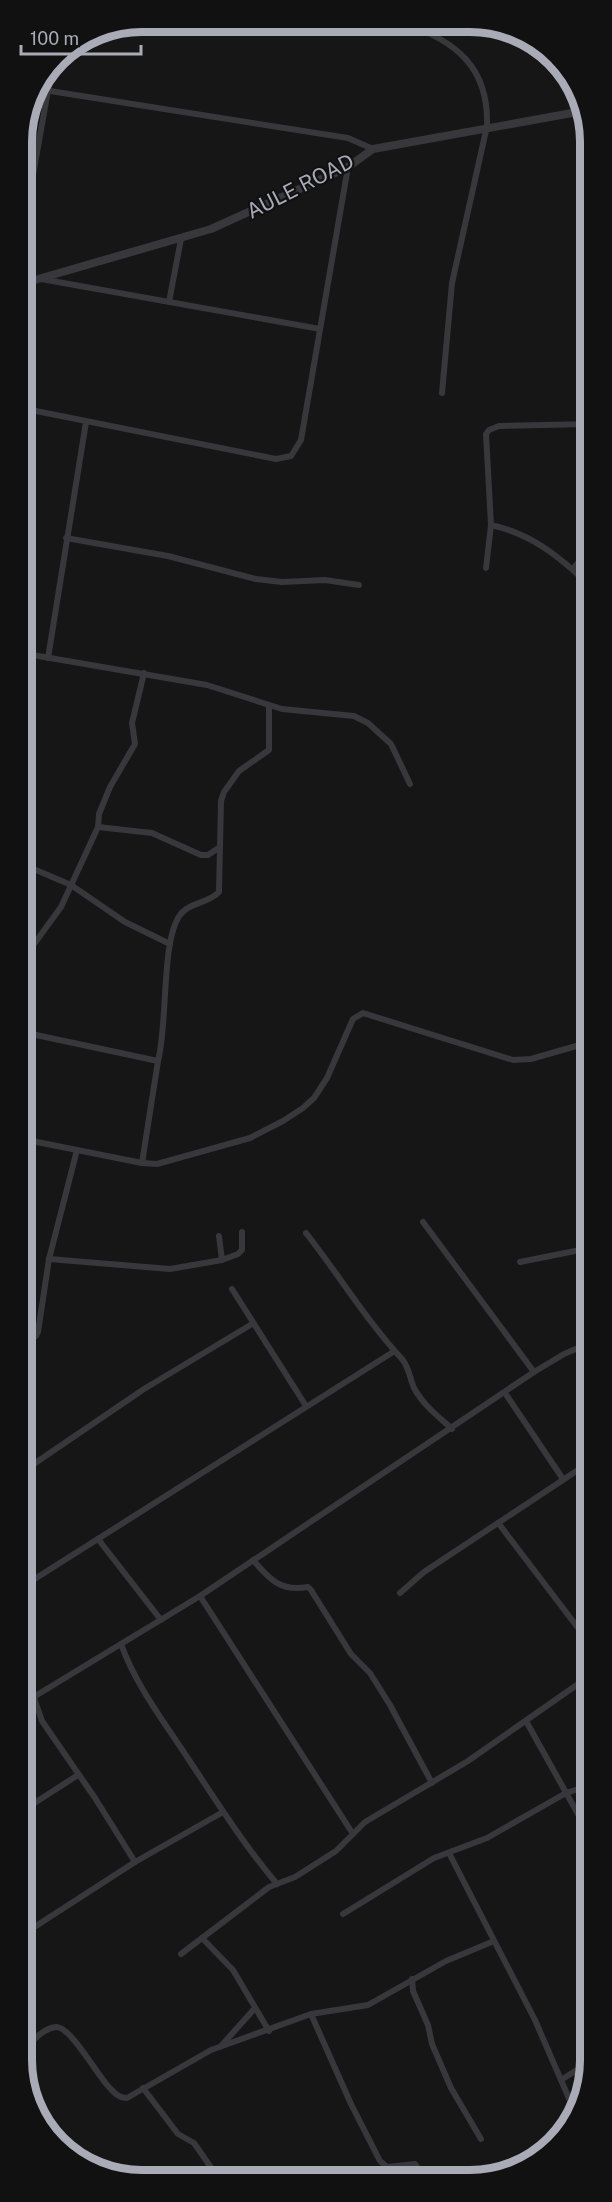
<svg xmlns="http://www.w3.org/2000/svg" width="612" height="2202" font-family="'Public Sans',sans-serif">
  <style>
    .lines { fill: none; stroke-linecap: round; stroke-linejoin: round }
    .minor { stroke: #37373c; stroke-width: 6 }
    .tertiary { stroke: #37373c; stroke-width: 8 }
    .labels { text-anchor: middle; dominant-baseline: central; stroke-width: 4.5; stroke-linejoin: round; paint-order: stroke }
    .street-label { font-size: 21px; fill: #a9abb6; stroke: #111112 }
    .rim { fill: none; stroke: #a9abb6; stroke-width: 8 }
  </style>
  <rect width="100%" height="100%" fill="#161617"/>
  <g class="lines">
    <g class="minor">
      <path d="M404 23C456 41 489 67 487 126L452 283 442 393"/>
      <path d="M50 91 348 138 373 149"/>
      <path d="M21 243 53 62"/>
      <path d="M41 279 320 329"/>
      <path d="M169 302 181 239"/>
      <path d="M21 408 276 459 291 456 301 440 348 167"/>
      <path d="M491 525C532 534 560 557 590 586"/>
      <path d="M66 538 168 556 256 579 282 582 325 580 359 585"/>
      <path d="M486 568 491 525 486 434 489 430 499 426 590 424"/>
      <path d="M573 569 582 558 590 537"/>
      <path d="M21 653 207 685 282 709 354 716 368 723 391 744 410 784"/>
      <path d="M48 658 86 422"/>
      <path d="M98 827 152 833 201 855H208L220 847"/>
      <path d="M22 864 71 885 125 922 170 944"/>
      <path d="M590 897 585 898 582 904 590 935"/>
      <path d="M34 944 61 907 98 827 99 814 110 787 135 744 132 723 144 673"/>
      <path d="M22 1032 158 1061 142 1163"/>
      <path d="M158 1061C168 1024 161 941 180 915 188 903 209 903 219 892L221 801 224 792 239 771 269 750V706"/>
      <path d="M22 1139 142 1163 157 1164 250 1138 283 1121 303 1108 314 1098 327 1078 353 1019 363 1013 513 1060 531 1059 590 1042"/>
      <path d="M423 1222 534 1372"/>
      <path d="M306 1233C339 1275 366 1320 402 1359 409 1367 410 1379 414 1388 423 1405 439 1417 452 1429"/>
      <path d="M219 1236 222 1260"/>
      <path d="M49 1259 170 1269 222 1260 238 1254 242 1250V1232"/>
      <path d="M520 1262 590 1248"/>
      <path d="M232 1289 306 1406"/>
      <path d="M22 1338 36 1336 38 1332 49 1259 77 1150"/>
      <path d="M505 1393 563 1479"/>
      <path d="M22 1472 144 1389 252 1324"/>
      <path d="M499 1524 591 1645"/>
      <path d="M98 1539 161 1620"/>
      <path d="M253 1560C270 1580 281 1592 308 1587L311 1590 351 1654 370 1673 390 1705 432 1783"/>
      <path d="M22 1587 393 1352"/>
      <path d="M400 1593 424 1572 590 1462"/>
      <path d="M200 1596 353 1834"/>
      <path d="M121 1644C136 1686 165 1723 189 1760 217 1802 244 1845 277 1884"/>
      <path d="M34 1698 42 1721 95 1798 135 1862"/>
      <path d="M22 1704 200 1596 534 1372 564 1354 590 1343"/>
      <path d="M526 1721 588 1832 591 1843"/>
      <path d="M22 1811 78 1775"/>
      <path d="M449 1853 535 2020 574 2110"/>
      <path d="M343 1914 434 1858 487 1838 566 1793 591 1785"/>
      <path d="M22 1935 135 1862 223 1812"/>
      <path d="M202 1938 233 1970 269 2031"/>
      <path d="M181 1954 269 1887 295 1877 336 1851 365 1822 468 1761 591 1675"/>
      <path d="M412 1979 413 1991 428 2025 432 2044 451 2088 481 2139"/>
      <path d="M311 2014 351 2104 380 2161 387 2167 415 2164 426 2180"/>
      <path d="M221 2046 255 2008"/>
      <path d="M22 2053C30 2044 42 2028 56 2027 70 2026 96 2073 108 2086 114 2092 118 2098 127 2098L211 2050 311 2014 368 2005 446 1961 494 1941"/>
      <path d="M561 2080 591 2061"/>
      <path d="M143 2088 178 2134 194 2143 219 2179"/>
    </g>
    <path class="tertiary" d="M21 284 211 229 348 167 373 149 583 111"/>
  </g>
  <g class="labels">
    <g class="street-label">
      <text transform="translate(300 186) rotate(-27)">AULE ROAD</text>
    </g>
  </g>
  <path d="M0 0H612V2202H0ZM142 32H470A110 110 0 0 1 580 142V2060A110 110 0 0 1 470 2170H142A110 110 0 0 1 32 2060V142A110 110 0 0 1 142 32Z" fill="#111112" fill-rule="evenodd"/>
  <path class="rim" d="M142 32H470A110 110 0 0 1 580 142V2060A110 110 0 0 1 470 2170H142A110 110 0 0 1 32 2060V142A110 110 0 0 1 142 32Z"/>
  <path d="M21 45v9h120v-9" fill="none" stroke="#a9abb6" stroke-width="3"/>
  <text x="30" y="45" font-size="18" fill="#a9abb6" stroke="#111112" stroke-width="4.5" paint-order="stroke">100 m</text>
</svg>
